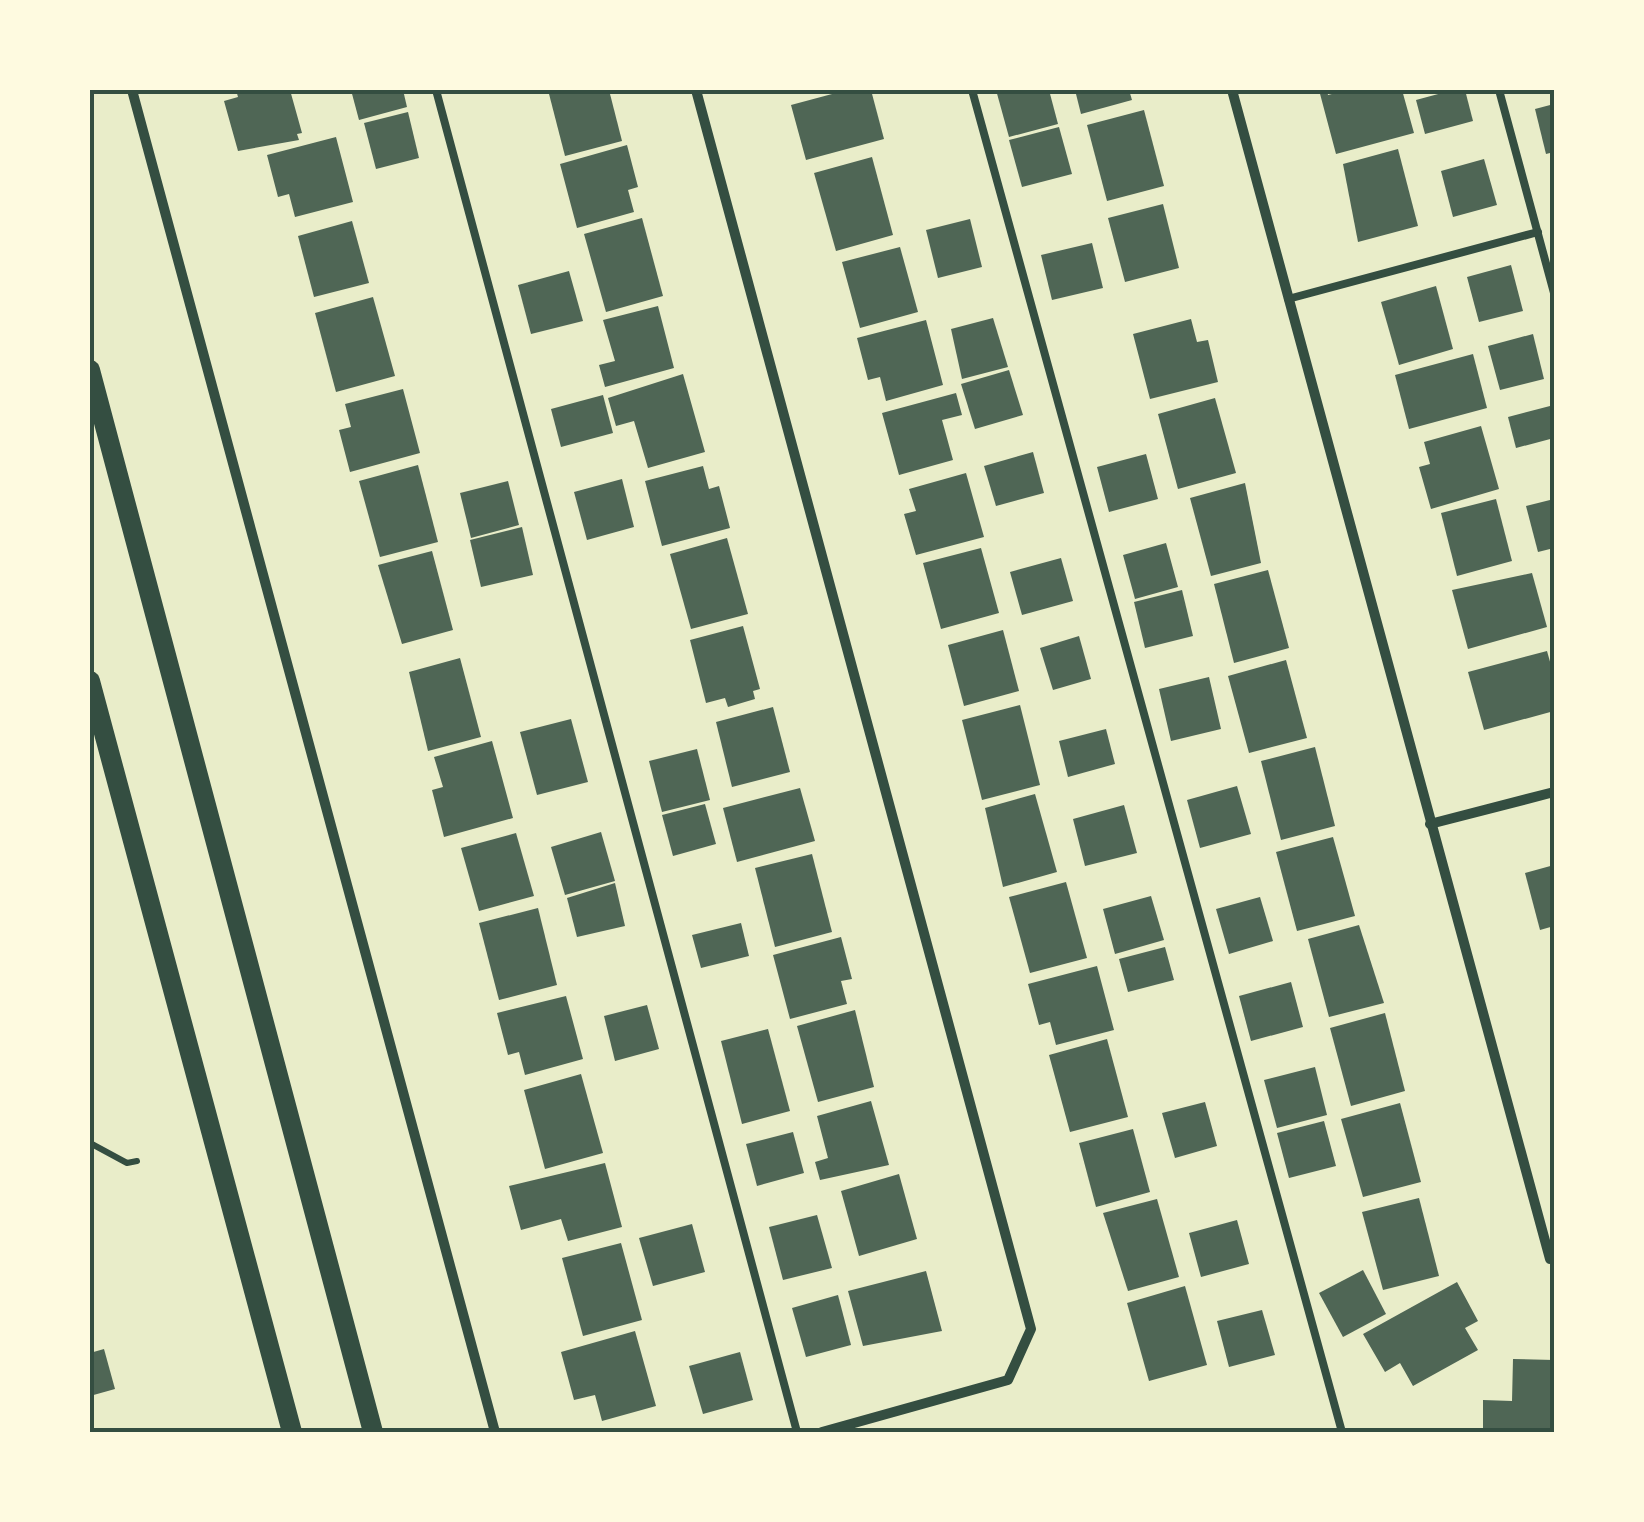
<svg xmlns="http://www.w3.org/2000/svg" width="1644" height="1522" font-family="'PT Sans',sans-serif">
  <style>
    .building { fill: #4f6655 }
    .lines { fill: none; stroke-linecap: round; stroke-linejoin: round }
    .path { stroke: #344e41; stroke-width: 6 }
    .service { stroke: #344e41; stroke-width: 8 }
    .minor { stroke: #344e41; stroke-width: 10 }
    .secondary { stroke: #344e41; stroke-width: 20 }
    .neatline { fill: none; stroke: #344e41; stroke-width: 4 }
  </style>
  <rect width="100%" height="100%" fill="#e9edc9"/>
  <g class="building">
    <path d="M236 90H290L302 133 297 134 299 140 238 151 224 101 238 97Z"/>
    <path d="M351 90H403L407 107 359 120Z"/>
    <path d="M548 90H609L622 141 565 156Z"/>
    <path d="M847 90H871L884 139 806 160 791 105Z"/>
    <path d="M996 90H1049L1058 124 1009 137Z"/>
    <path d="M1075 90H1129L1132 100 1081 114Z"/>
    <path d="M1319 90H1327L1328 95 1347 90H1402L1414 133 1336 154Z"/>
    <path d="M1453 90H1465L1473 121 1425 134 1416 100Z"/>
    <path d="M1554 104V152L1546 154 1535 109Z"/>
    <path d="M1144 110 1164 186 1107 201 1087 125Z"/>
    <path d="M408 112 419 158 376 169 364 123Z"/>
    <path d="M1059 127 1072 174 1022 187 1009 140Z"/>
    <path d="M336 137 353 202 295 217 289 194 278 197 267 155Z"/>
    <path d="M627 145 638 187 628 190 634 212 577 228 560 164Z"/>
    <path d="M1398 149 1418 226 1358 242 1343 164Z"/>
    <path d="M872 157 893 235 836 251 814 173Z"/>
    <path d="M1484 159 1497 205 1453 217 1441 171Z"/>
    <path d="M1163 204 1179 268 1125 282 1108 218Z"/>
    <path d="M642 218 663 296 606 312 584 234Z"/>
    <path d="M970 219 982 267 938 278 926 230Z"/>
    <path d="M352 221 369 283 314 297 298 236Z"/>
    <path d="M1092 243 1103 288 1052 300 1041 255Z"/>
    <path d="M900 247 918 312 860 328 842 262Z"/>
    <path d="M1511 265 1523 311 1479 322 1467 277Z"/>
    <path d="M569 271 583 321 531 334 518 285Z"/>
    <path d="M1436 286 1453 349 1399 365 1381 302Z"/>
    <path d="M373 297 395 376 336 392 315 313Z"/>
    <path d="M658 306 674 368 605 387 599 365 615 361 603 320Z"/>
    <path d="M993 318 1008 367 962 379 951 329Z"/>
    <path d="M1191 319 1197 342 1208 340 1218 382 1150 399 1133 334Z"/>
    <path d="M926 320 943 385 886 401 880 377 868 380 857 338Z"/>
    <path d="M1533 334 1544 379 1500 390 1488 346Z"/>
    <path d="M1473 354 1487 408 1409 429 1395 375Z"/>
    <path d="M1009 370 1023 415 975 429 961 384Z"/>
    <path d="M683 374 705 452 648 468 634 421 616 426 608 398Z"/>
    <path d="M403 389 420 453 350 472 339 430 351 427 345 404Z"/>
    <path d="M956 393 962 415 942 420 953 460 899 475 882 413Z"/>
    <path d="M603 395 613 433 561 447 551 409Z"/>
    <path d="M1215 398 1236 473 1178 489 1158 414Z"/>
    <path d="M1550 406 1554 438 1516 448 1508 417Z"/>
    <path d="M1481 426 1499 489 1431 509 1419 467 1430 464 1424 442Z"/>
    <path d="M1033 452 1044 493 996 506 984 466Z"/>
    <path d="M1146 454 1158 499 1109 512 1097 467Z"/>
    <path d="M418 465 438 542 380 557 359 481Z"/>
    <path d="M703 466 709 489 719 486 730 528 662 546 645 481Z"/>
    <path d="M966 473 984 537 916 555 904 514 916 511 909 489Z"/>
    <path d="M622 479 634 527 587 540 574 492Z"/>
    <path d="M508 481 519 525 471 538 460 493Z"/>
    <path d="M1245 483 1261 563 1211 576 1190 498Z"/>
    <path d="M1496 499 1512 561 1457 576 1441 513Z"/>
    <path d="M1554 499V548L1538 552 1526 506Z"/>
    <path d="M522 527 533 575 481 587 470 540Z"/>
    <path d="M727 538 748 614 691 629 670 554Z"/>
    <path d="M1166 543 1178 587 1135 599 1123 555Z"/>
    <path d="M981 548 999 613 941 629 923 563Z"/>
    <path d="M432 551 453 630 402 644 378 565Z"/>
    <path d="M1061 558 1073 601 1022 615 1010 572Z"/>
    <path d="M1268 570 1289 648 1234 663 1214 584Z"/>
    <path d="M1532 573 1547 627 1468 649 1452 590Z"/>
    <path d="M1182 590 1193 636 1145 648 1134 602Z"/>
    <path d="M743 626 760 689 753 691 755 699 728 707 725 698 706 703 690 640Z"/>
    <path d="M1003 630 1019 691 964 706 948 645Z"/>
    <path d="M1079 636 1091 679 1053 690 1040 648Z"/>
    <path d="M1547 651 1554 676V711L1484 730 1468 672Z"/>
    <path d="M460 658 481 737 428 751 409 672Z"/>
    <path d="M1286 660 1307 738 1249 753 1228 676Z"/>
    <path d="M1209 677 1221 729 1171 741 1159 689Z"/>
    <path d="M1020 705 1040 785 982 800 962 720Z"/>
    <path d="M773 707 790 772 732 787 716 722Z"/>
    <path d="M571 719 588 782 537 795 520 732Z"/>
    <path d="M1106 729 1115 764 1068 777 1059 741Z"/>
    <path d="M492 741 513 818 444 837 432 790 443 787 434 757Z"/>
    <path d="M1315 747 1335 826 1281 840 1261 761Z"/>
    <path d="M697 749 710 800 662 812 649 761Z"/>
    <path d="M1237 786 1251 834 1200 848 1187 800Z"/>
    <path d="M800 788 815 841 737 862 723 808Z"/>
    <path d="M1035 794 1057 872 1003 887 985 808Z"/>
    <path d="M705 804 716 844 673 856 662 815Z"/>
    <path d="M1124 805 1137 853 1085 866 1073 819Z"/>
    <path d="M601 832 615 881 565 895 551 847Z"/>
    <path d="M516 833 534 896 479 911 461 848Z"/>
    <path d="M1333 837 1355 916 1297 931 1276 852Z"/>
    <path d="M812 854 832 932 775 947 755 868Z"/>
    <path d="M1554 865V926L1540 930 1525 873Z"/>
    <path d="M1066 882 1087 958 1030 973 1009 897Z"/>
    <path d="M615 883 625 926 577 937 567 898Z"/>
    <path d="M1151 896 1164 940 1115 954 1103 909Z"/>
    <path d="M1260 897 1273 941 1229 954 1216 909Z"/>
    <path d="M538 908 557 985 499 1000 479 923Z"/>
    <path d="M741 923 749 956 701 968 692 935Z"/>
    <path d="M1359 925 1384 1003 1329 1017 1308 939Z"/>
    <path d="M841 937 852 979 841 981 847 1004 790 1019 773 955Z"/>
    <path d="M1165 947 1174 980 1128 992 1119 959Z"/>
    <path d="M1097 966 1114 1030 1056 1045 1050 1022 1039 1025 1028 984Z"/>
    <path d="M1291 982 1303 1027 1251 1041 1239 996Z"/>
    <path d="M566 996 583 1059 525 1075 519 1052 508 1055 497 1013Z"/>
    <path d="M647 1005 659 1049 615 1061 604 1016Z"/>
    <path d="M855 1010 874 1087 818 1102 797 1026Z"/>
    <path d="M1385 1013 1405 1091 1351 1106 1330 1028Z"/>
    <path d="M768 1029 790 1111 742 1124 721 1041Z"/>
    <path d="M1107 1039 1128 1117 1070 1132 1049 1055Z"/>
    <path d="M1315 1067 1327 1115 1277 1128 1264 1080Z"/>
    <path d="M581 1074 603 1153 545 1169 524 1090Z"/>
    <path d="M871 1101 889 1165 820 1180 815 1162 828 1158 817 1116Z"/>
    <path d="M1205 1102 1217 1146 1175 1158 1162 1113Z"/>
    <path d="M1400 1103 1421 1182 1363 1197 1341 1119Z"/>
    <path d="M1324 1121 1336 1166 1289 1178 1277 1133Z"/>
    <path d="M1133 1129 1150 1192 1096 1207 1079 1143Z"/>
    <path d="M793 1132 804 1173 757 1186 746 1144Z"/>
    <path d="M605 1163 622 1227 568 1241 561 1219 521 1230 509 1186Z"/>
    <path d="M899 1174 917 1239 859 1256 841 1191Z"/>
    <path d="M1419 1198 1439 1276 1383 1290 1362 1212Z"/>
    <path d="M1157 1199 1179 1277 1128 1291 1103 1213Z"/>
    <path d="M817 1215 832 1268 783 1280 769 1227Z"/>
    <path d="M1237 1220 1249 1264 1201 1277 1189 1233Z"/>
    <path d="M692 1224 705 1272 653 1286 639 1238Z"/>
    <path d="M621 1243 642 1320 583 1336 562 1258Z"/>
    <path d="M1363 1270 1386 1314 1343 1337 1319 1293Z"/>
    <path d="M926 1271 942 1331 863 1346 848 1291Z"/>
    <path d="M1457 1282 1478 1321 1465 1328 1478 1350 1413 1386 1400 1363 1385 1372 1363 1334Z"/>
    <path d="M1185 1286 1207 1365 1149 1381 1127 1303Z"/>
    <path d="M838 1295 851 1345 806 1357 792 1308Z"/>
    <path d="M1262 1310 1275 1355 1229 1367 1217 1321Z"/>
    <path d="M635 1331 656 1406 602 1421 595 1395 574 1400 561 1352Z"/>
    <path d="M104 1349 115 1389 90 1396V1353Z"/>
    <path d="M740 1352 753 1400 703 1414 689 1366Z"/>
    <path d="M1513 1359 1554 1360V1432H1483V1400L1512 1401Z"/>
  </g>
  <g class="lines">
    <path class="path" d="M90 1143 127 1163 137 1161"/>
    <g class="service">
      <path d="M436 90 797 1432"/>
      <path d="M972 90 1342 1432"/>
      <path d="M1499 90 1554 293"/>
      <path d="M1288 299 1538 232"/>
    </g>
    <g class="minor">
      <path d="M132 90 495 1432"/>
      <path d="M696 90 1031 1329 1008 1380 822 1432"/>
      <path d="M1232 90 1550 1259H1554"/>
      <path d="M1430 824 1554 792"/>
    </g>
    <g class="secondary">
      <path d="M90 370 373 1432"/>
      <path d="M90 681 292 1432"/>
    </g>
  </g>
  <rect width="1644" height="1522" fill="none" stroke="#fefae0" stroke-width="185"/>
  <rect x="92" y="92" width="1460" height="1338" class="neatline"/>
</svg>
